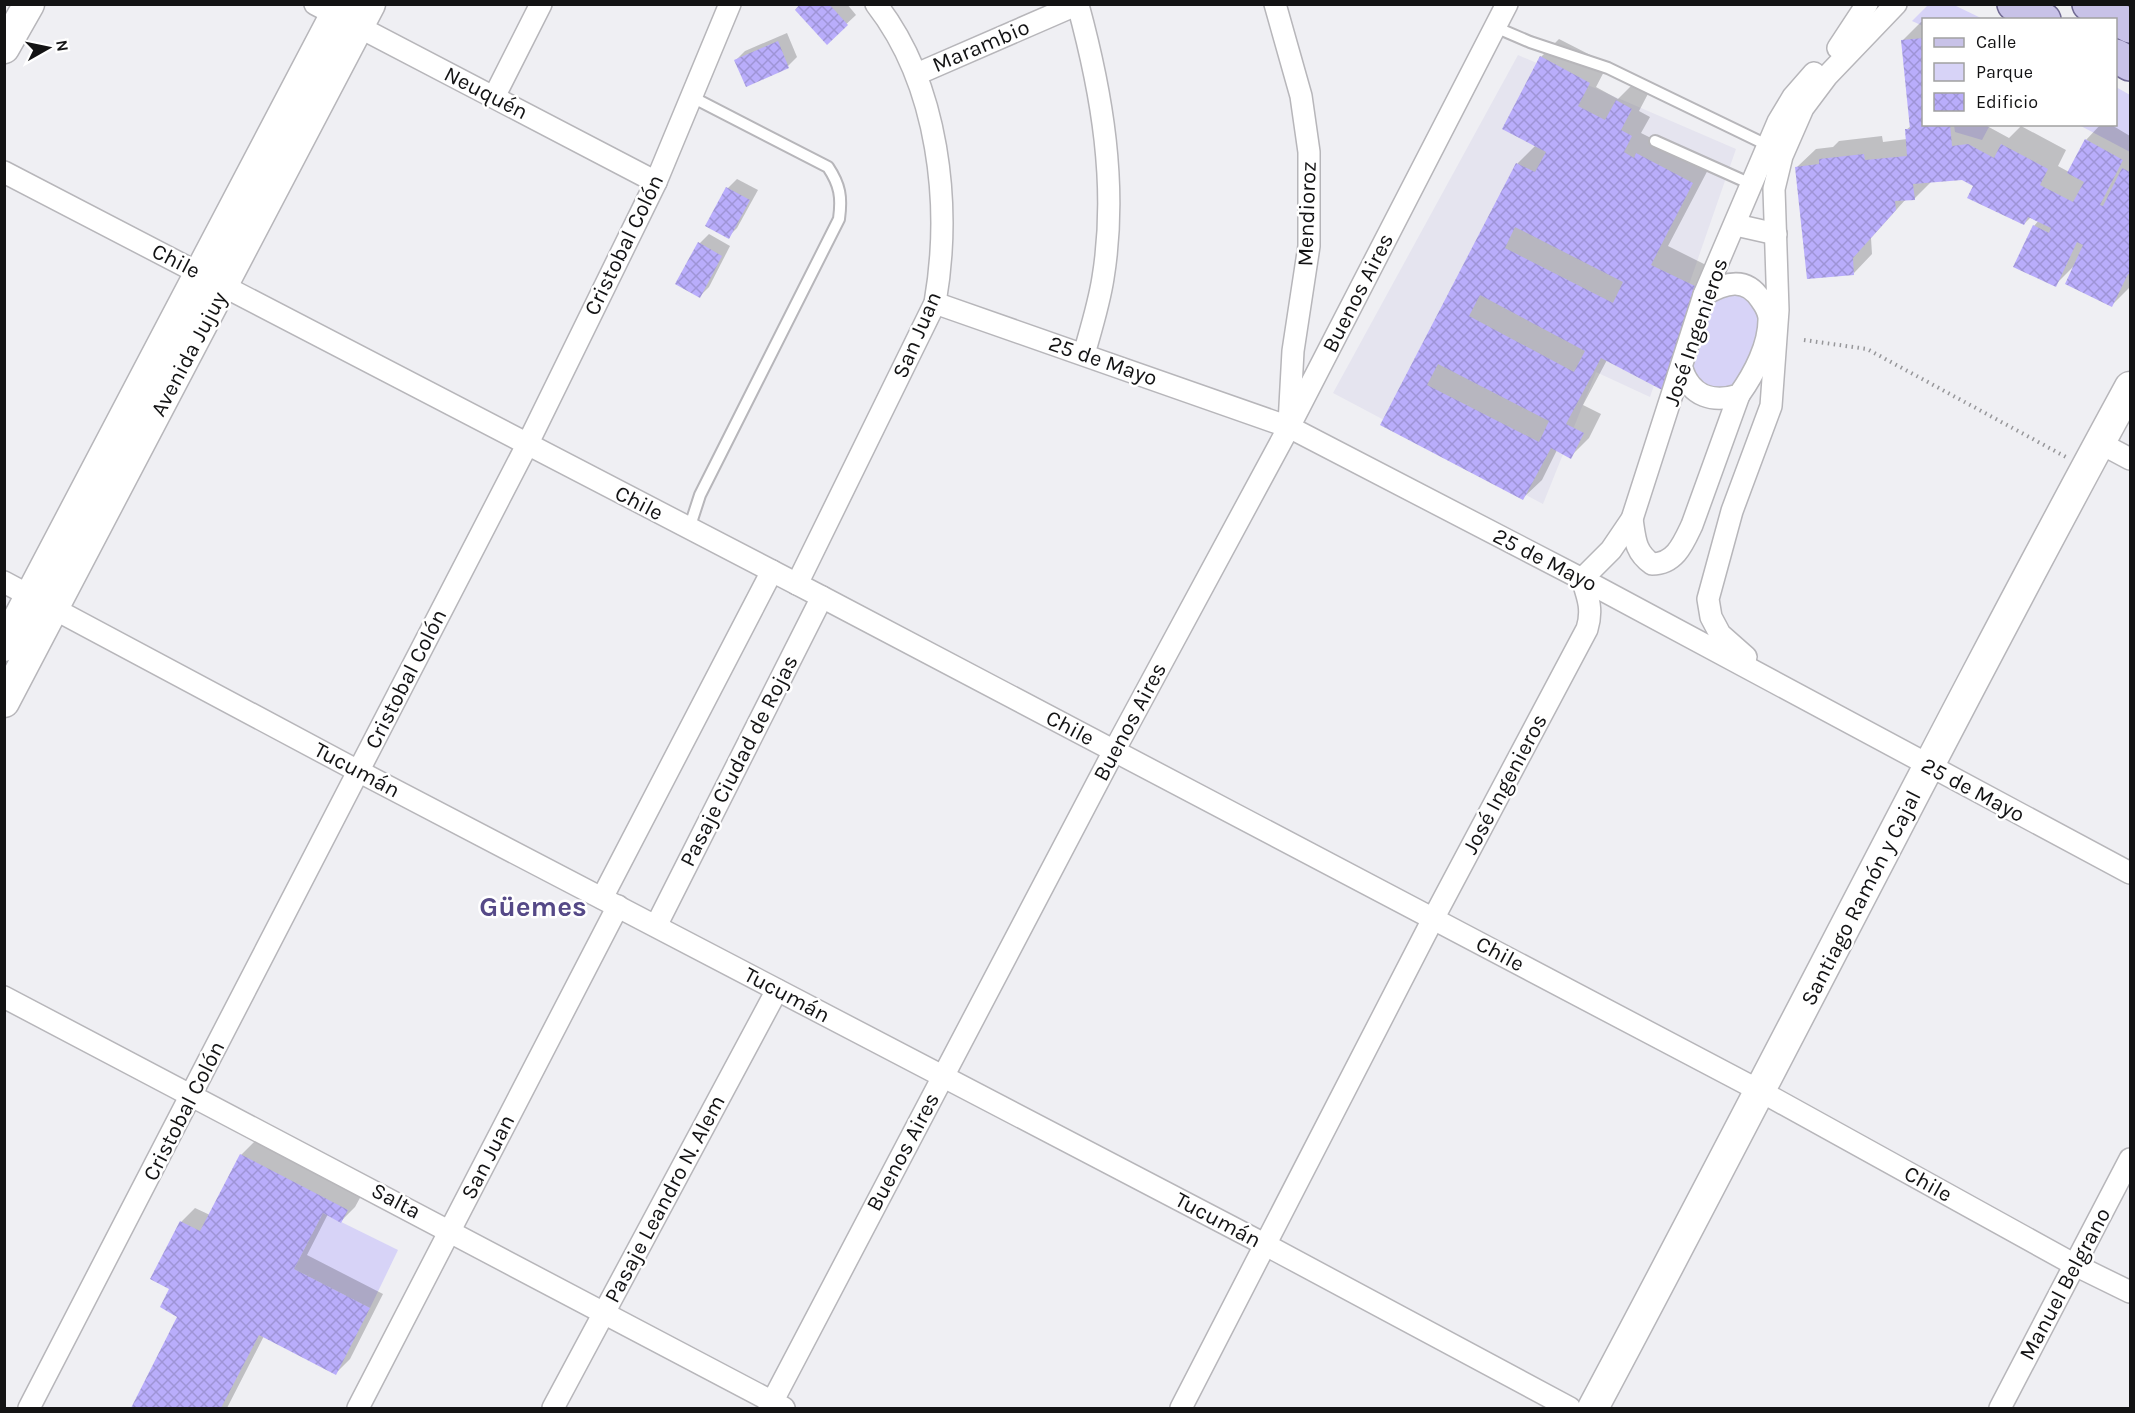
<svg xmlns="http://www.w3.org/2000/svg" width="2135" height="1413" font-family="Karla,sans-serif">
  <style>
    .built { fill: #e5e4ef }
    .park { fill: #d7d3f7 }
    .shadow { fill: #0003 }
    .building { fill: url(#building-cross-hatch); fill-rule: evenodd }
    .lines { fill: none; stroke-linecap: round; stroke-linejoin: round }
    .lane-casing { stroke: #b7b6ba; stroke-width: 14 }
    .street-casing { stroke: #b7b6ba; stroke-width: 24 }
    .secondary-casing { stroke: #b7b6ba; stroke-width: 33 }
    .primary-casing { stroke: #716a94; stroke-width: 36 }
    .path { stroke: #97979a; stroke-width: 4; stroke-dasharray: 1.5 4.5; stroke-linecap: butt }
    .lane { stroke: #fff; stroke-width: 10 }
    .street { stroke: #fff; stroke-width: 21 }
    .secondary { stroke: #fff; stroke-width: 30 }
    .primary { stroke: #c8c2e8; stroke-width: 33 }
    .labels { text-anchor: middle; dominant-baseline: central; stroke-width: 5; stroke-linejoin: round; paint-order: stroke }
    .street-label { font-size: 22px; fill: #131314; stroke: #fff }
    .district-label { font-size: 28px; font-weight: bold; fill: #554987; stroke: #fff }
  </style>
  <defs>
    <pattern id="building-cross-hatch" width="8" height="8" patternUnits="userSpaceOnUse" patternTransform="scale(1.5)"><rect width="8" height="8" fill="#b9adfb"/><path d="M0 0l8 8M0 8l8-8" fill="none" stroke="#9e94d6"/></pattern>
  </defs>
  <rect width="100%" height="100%" fill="#efeff3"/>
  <path class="built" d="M1518 55 1736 149 1650 397 1596 372 1543 504 1333 393Z"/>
  <g class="park">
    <path d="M1928 5H1954L1983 19 1924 20 1923 26 1912 21Z"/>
    <path d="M2116 87 2130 95V152L2079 125 2116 124Z"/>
    <path d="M1954 125V124L1990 125 1982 140 1955 132Z"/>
    <path d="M1733 292 1747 296 1760 315 1761 327 1742 380 1730 391 1700 385 1692 366 1714 300Z"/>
    <path d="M323 1213 398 1250 370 1308 294 1269Z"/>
  </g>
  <g class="shadow">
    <path d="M802 4H847L856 15 827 42Z"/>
    <path d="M1921 22H1924V124L1987 126 2009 138 2021 126 2066 150 2058 166 2069 172 2086 140 2101 124H2110L2130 136V287L2112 305 2074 266 2055 285 2034 226 2039 220 2031 217 2024 224 1975 185 1962 179 1932 181 1914 199H1906L1871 238 1872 254 1854 273 1797 167 1816 149 1833 147 1839 141 1882 136 1883 142 1907 139 1906 130 1911 126 1902 41Z"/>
    <path d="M787 33 797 57 788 66 736 60 745 51Z"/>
    <path d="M1559 39 1608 64 1596 87 1618 99 1635 82 1650 90 1639 111 1650 117 1641 133 1653 139 1656 136 1711 164 1668 246 1714 269 1681 370 1662 388 1607 360 1583 405 1601 414 1589 438 1570 457 1557 450 1542 480 1523 498 1382 424 1518 163 1536 145 1541 57Z"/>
    <path d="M737 179 758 190 737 228 728 237 707 225 728 188Z"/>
    <path d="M709 234 730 246 709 287 700 296V243Z"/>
    <path d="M255 1141 361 1196 355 1207 341 1221 328 1214 307 1255 383 1294 350 1359 336 1373 264 1336 227 1408H132L179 1316 171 1288 152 1279 182 1221 195 1208 210 1215 241 1155Z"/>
  </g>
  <g class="building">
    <path d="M800 4H829L848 25 827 45 795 10Z"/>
    <path d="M1924 38V124H1950L1952 146 1968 144 1994 158 2001 144 2048 169 2040 185 2073 202 2084 182 2067 173 2085 139 2123 160 2100 205 2103 206 2122 168 2130 172V275L2128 274 2112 307 2065 284 2083 245 2077 242 2056 287 2013 267 2033 225 2049 233 2051 228 2028 217 2024 225 1967 198 1973 186 1962 180 1913 184 1915 200 1895 201 1896 210 1853 258 1854 275 1807 279 1795 167 1819 164V159L1864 154 1865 160 1907 156 1905 129H1910L1901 40Z"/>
    <path d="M778 41 789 68 746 87 734 60Z"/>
    <path d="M1540 56 1590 83 1578 106 1605 120 1616 100 1632 109 1621 130 1632 136 1624 152 1634 158 1636 153 1693 183 1651 265 1697 287 1662 390 1601 358 1566 424 1584 433 1571 459 1551 448 1523 500 1380 425 1516 163 1535 172 1546 152 1502 129ZM1515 227 1623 282 1613 303 1505 248ZM1480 295 1585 351 1574 372 1469 316ZM1438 364 1549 421 1539 442 1427 385Z"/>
    <path d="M726 187 750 200 729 239 705 226Z"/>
    <path d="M698 242 722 256 700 298 675 284Z"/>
    <path d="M240 1154 348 1210 341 1223 323 1213 294 1269 370 1308 336 1375 259 1335 221 1408H131L177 1317 160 1307 169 1289 150 1279 180 1221 200 1231Z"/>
  </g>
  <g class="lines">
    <defs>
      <g id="lane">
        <path d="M1495 27 1530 42 1608 68 1767 145"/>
        <path d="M1655 141 1751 184"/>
        <path d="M689 529 700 495 839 219C842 197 840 185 828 167L692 97"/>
      </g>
      <g id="street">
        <path d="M315 4 656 182"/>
        <path d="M1275 4 1301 96 1309 152V246L1293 351 1289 424"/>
        <path d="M1078 5C1102 93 1118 186 1103 278 1099 304 1091 329 1084 354"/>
        <path d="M1838 48 1867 4"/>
        <path d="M917 74 1078 4"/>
        <path d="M494 97 541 4"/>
        <path d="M4 172 822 597 1762 1092 2075 1265 2130 1292"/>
        <path d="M1736 225 1776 234"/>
        <path d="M935 303 1289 427 1582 579 2130 873"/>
        <path d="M1682 369C1691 397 1713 403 1739 395 1754 374 1770 344 1769 317 1768 311 1764 304 1761 300 1746 276 1724 283 1704 295"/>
        <path d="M2100 443 2130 459"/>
        <path d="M1632 519C1635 539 1635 552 1652 564 1675 564 1683 544 1692 525L1739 395"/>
        <path d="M1582 579 1611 550 1632 519 1704 295 1778 122 1793 97 1814 73"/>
        <path d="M4 582 358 771 1264 1244 1570 1408"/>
        <path d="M797 584 935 303C952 205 939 85 876 4"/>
        <path d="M1746 657 1720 634 1711 617 1708 599 1732 511 1771 406 1778 310 1774 189 1782 156 1803 108 1827 76 1896 4"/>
        <path d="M602 898 772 571"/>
        <path d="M656 926 822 597"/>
        <path d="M4 997 784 1408"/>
        <path d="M29 1408 527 445 656 182 730 4"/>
        <path d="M358 1408 618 906"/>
        <path d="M553 1408 777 990"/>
        <path d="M769 1408 1114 751 1289 427 1507 4"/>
        <path d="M1181 1408 1433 919 1587 629C1593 610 1588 597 1582 579"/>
        <path d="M2000 1408 2130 1159"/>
      </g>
      <g id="secondary">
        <path d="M4 48 29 4"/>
        <path d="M4 646 341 4"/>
        <path d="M4 702 370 4"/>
        <path d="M1593 1408C1774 1069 1946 725 2130 387"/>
      </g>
      <g id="primary">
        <path d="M2014 4 2044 20"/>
        <path d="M2089 4 2130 26"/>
        <path d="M2116 56 2130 64"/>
      </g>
    </defs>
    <use href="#lane" class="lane-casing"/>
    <use href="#street" class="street-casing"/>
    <use href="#secondary" class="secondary-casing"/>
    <use href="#primary" class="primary-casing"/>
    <path class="path" d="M1804 340 1867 349 2066 457"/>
    <use href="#lane" class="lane"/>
    <use href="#street" class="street"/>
    <use href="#secondary" class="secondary"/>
    <use href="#primary" class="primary"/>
  </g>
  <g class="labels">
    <g class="street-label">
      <text transform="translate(981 46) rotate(-23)">Marambio</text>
      <text transform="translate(486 93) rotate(27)">Neuquén</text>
      <text transform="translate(1307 214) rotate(-88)">Mendioroz</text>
      <text transform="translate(624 245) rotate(-64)">Cristobal Colón</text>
      <text transform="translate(176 261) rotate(27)">Chile</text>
      <text transform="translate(1358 293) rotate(-63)">Buenos Aires</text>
      <text transform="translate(1696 332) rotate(-71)">José Ingenieros</text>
      <text transform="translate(917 335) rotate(-67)">San Juan</text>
      <text transform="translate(189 354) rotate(-62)">Avenida Jujuy</text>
      <text transform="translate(1103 361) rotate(19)">25 de Mayo</text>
      <text transform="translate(639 503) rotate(27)">Chile</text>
      <text transform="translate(1545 560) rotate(27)">25 de Mayo</text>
      <text transform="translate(406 679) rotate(-63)">Cristobal Colón</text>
      <text transform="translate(1130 722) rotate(-62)">Buenos Aires</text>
      <text transform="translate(1070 728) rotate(28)">Chile</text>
      <text transform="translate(739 761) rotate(-63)">Pasaje Ciudad de Rojas</text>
      <text transform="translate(357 770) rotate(28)">Tucumán</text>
      <text transform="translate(1505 784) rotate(-62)">José Ingenieros</text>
      <text transform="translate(1973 790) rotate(28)">25 de Mayo</text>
      <text transform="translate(1861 898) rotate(-63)">Santiago Ramón y Cajal</text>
      <text transform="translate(1500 954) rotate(28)">Chile</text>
      <text transform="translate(787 995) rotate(28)">Tucumán</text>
      <text transform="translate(184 1111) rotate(-63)">Cristobal Colón</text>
      <text transform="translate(903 1152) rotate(-62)">Buenos Aires</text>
      <text transform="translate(488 1157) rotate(-63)">San Juan</text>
      <text transform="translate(1928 1184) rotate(29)">Chile</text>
      <text transform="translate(665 1199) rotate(-62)">Pasaje Leandro N. Alem</text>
      <text transform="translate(396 1201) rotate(28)">Salta</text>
      <text transform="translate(1218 1220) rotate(28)">Tucumán</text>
      <text transform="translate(2065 1284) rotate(-62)">Manuel Belgrano</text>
    </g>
    <g class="district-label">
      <text x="533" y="906">Güemes</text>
    </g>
  </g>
  <rect width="2135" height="1413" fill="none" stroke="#131314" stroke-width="12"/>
  <rect x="1922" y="18" width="195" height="108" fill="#ffffff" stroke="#a1a1a1" stroke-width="1.5"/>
  <rect x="1934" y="38" width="30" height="9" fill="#c8c2e8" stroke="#a1a1a1" stroke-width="1.5"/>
  <text x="1976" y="48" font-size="18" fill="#131314">Calle</text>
  <rect x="1934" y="63" width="30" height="18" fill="#d7d3f7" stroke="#a1a1a1" stroke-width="1.5"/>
  <text x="1976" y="78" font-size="18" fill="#131314">Parque</text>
  <rect x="1934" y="93" width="30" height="18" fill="url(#building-cross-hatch)" stroke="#a1a1a1" stroke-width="1.5"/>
  <text x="1976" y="108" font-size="18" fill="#131314">Edificio</text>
  <g transform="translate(48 48) rotate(81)" stroke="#ffffff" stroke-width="4.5" paint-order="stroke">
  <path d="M0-4.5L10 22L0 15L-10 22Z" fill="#131314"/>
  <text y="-9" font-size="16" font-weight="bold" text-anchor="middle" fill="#131314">N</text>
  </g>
</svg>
